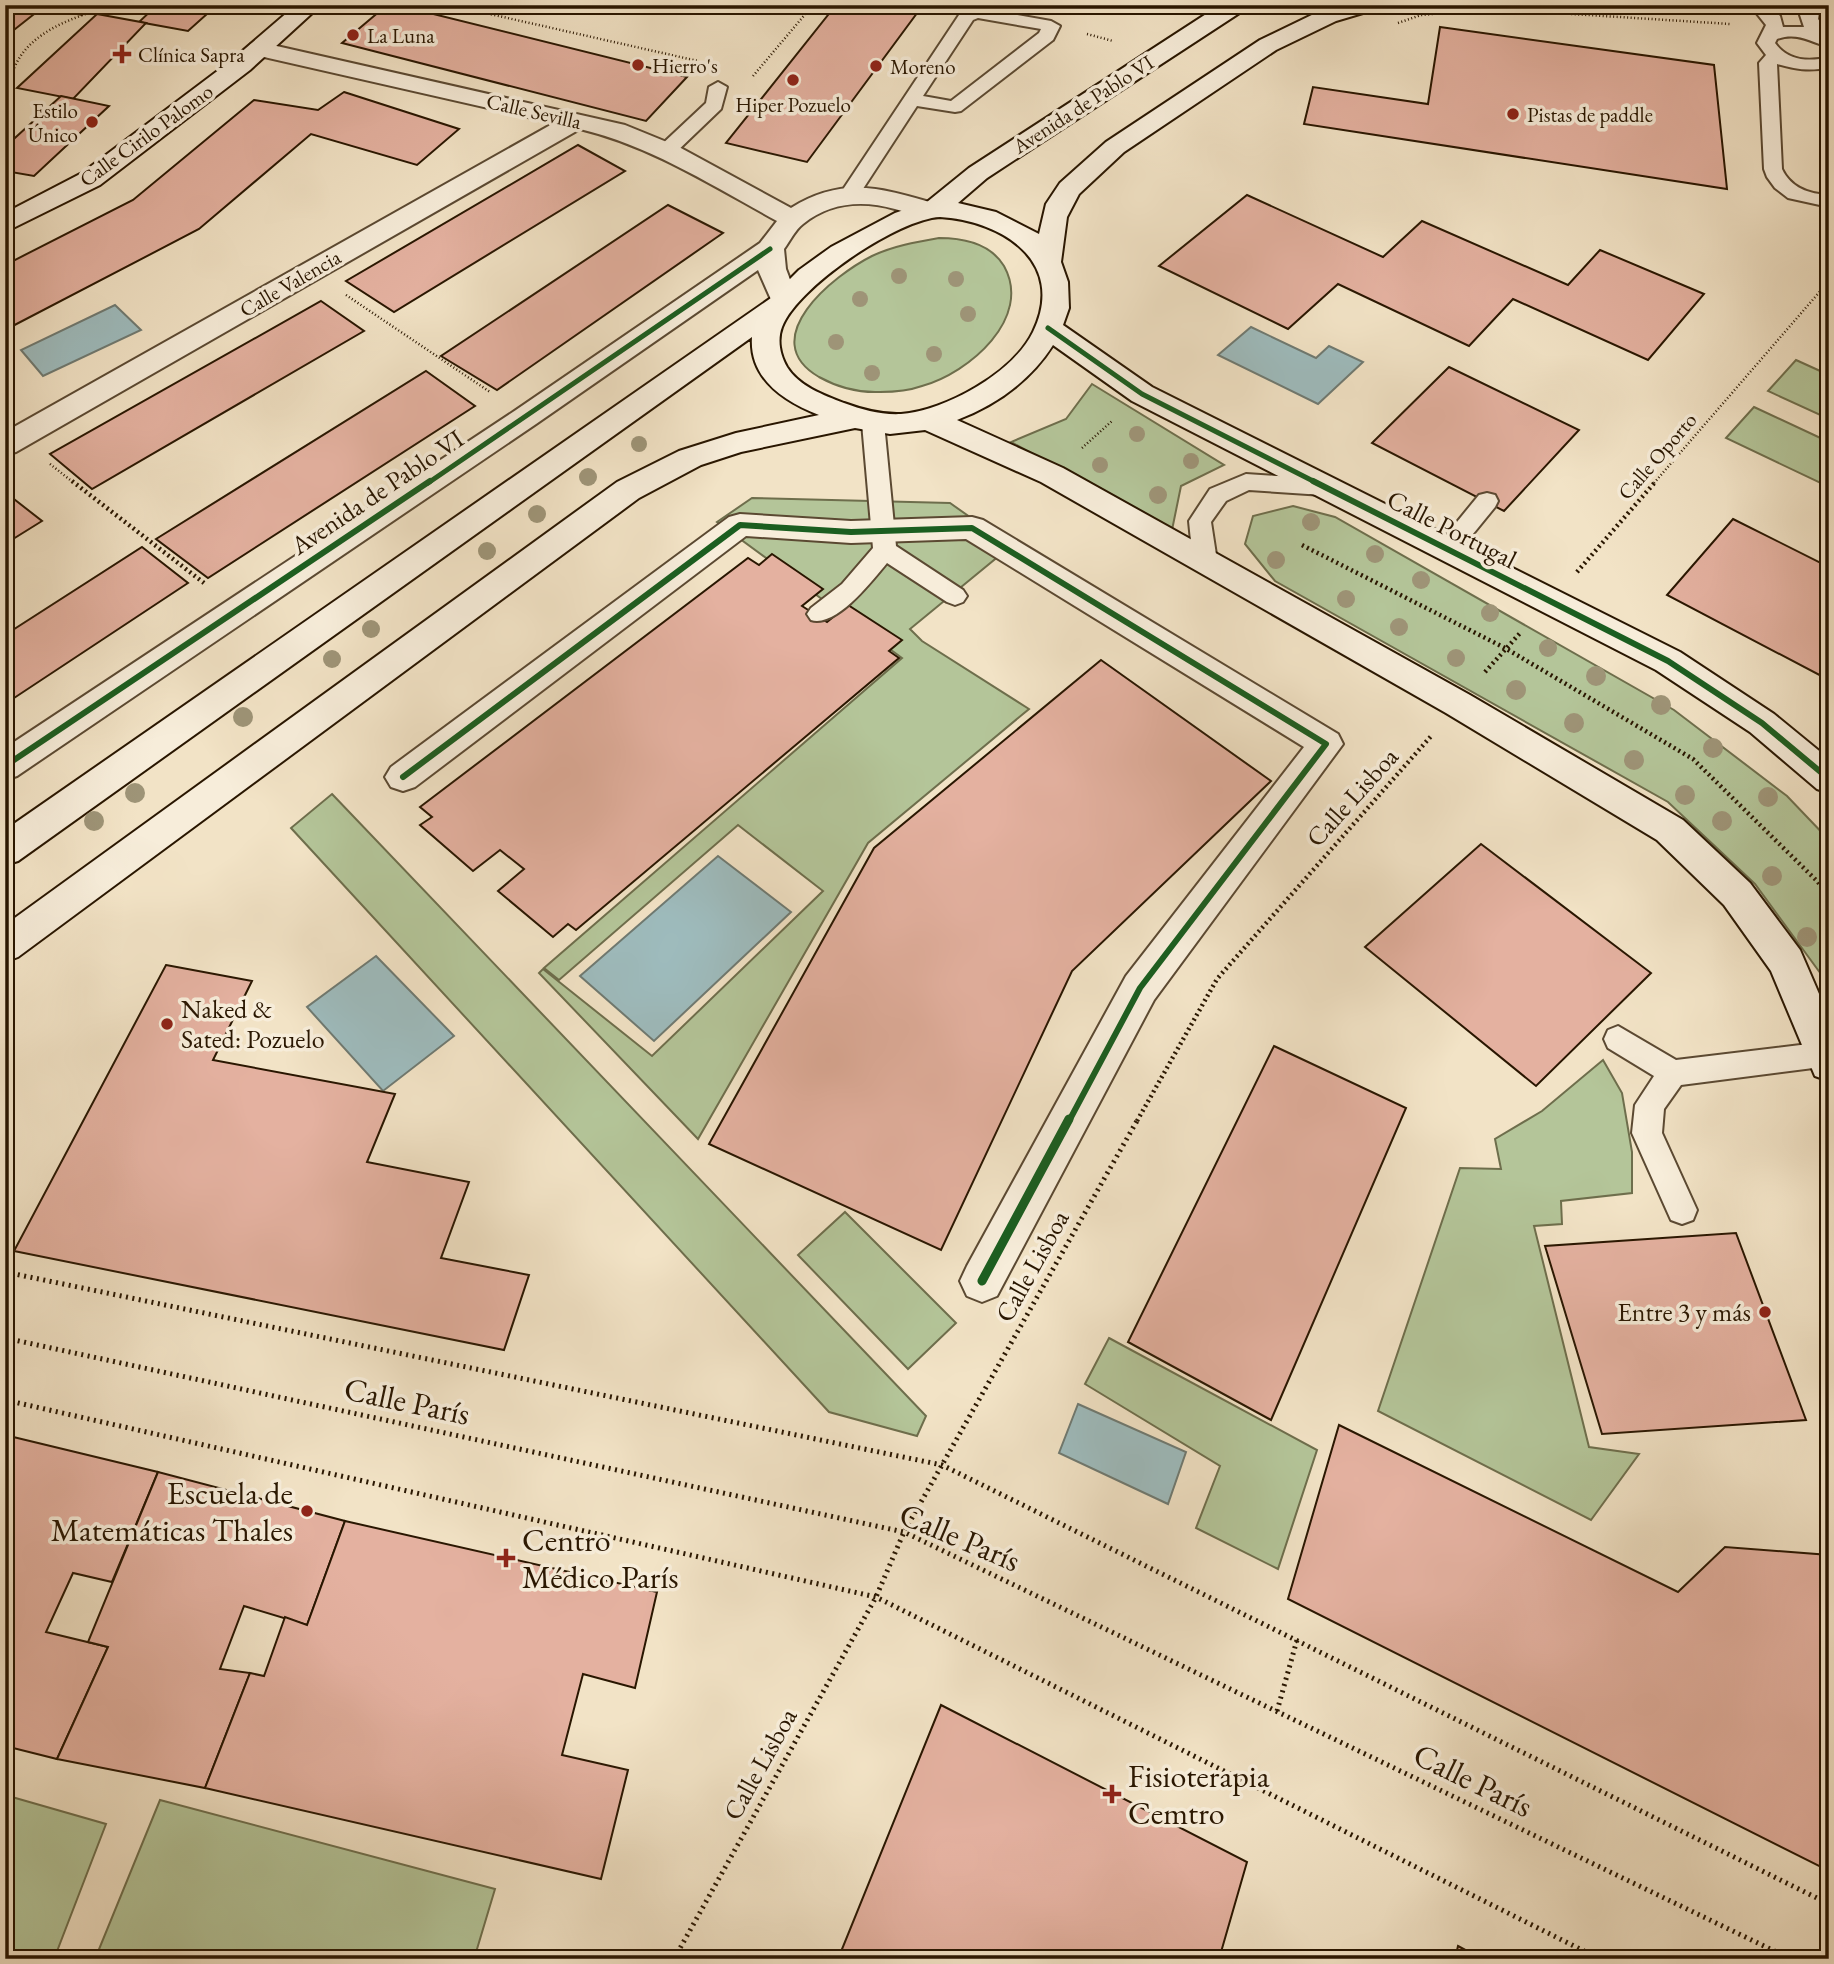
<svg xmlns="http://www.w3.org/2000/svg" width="1834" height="1964" font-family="'EB Garamond',serif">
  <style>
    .green { fill: #b4c599; stroke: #6e6e4c; stroke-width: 2 }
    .water { fill: #9ebcbe; stroke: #6f7a72; stroke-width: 2 }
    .building { fill: #e4b1a0; stroke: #291600; stroke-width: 2 }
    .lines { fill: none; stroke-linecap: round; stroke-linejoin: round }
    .lane-casing { stroke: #5b4932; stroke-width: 4 }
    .street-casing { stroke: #5b4932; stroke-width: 4 }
    .secondary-casing { stroke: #291600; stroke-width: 4 }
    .path-far2 { stroke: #291600; stroke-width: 2.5; stroke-dasharray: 1 2.5; stroke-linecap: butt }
    .path-far1 { stroke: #291600; stroke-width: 4.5; stroke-dasharray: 2 3.5; stroke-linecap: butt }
    .path { stroke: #291600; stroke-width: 5; stroke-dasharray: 2 4.5; stroke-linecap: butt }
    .lane { fill: #f7edda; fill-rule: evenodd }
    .street { fill: #f7edda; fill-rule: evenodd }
    .secondary { fill: #f7edda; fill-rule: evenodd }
    .cycleway-far2-casing { stroke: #f7edda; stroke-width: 8 }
    .cycleway-far1-casing { stroke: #f7edda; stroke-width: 10 }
    .cycleway-casing { stroke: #f7edda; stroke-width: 13 }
    .cycleway-far2 { stroke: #1b5e20; stroke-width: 5 }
    .cycleway-far1 { stroke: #1b5e20; stroke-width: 6 }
    .cycleway { stroke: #1b5e20; stroke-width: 9 }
    .tree { fill: #9e9477 }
    .poi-dot { fill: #8f2418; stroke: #f7edda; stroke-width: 2.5 }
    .labels { text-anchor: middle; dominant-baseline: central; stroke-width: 7; stroke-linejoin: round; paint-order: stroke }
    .far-poi-label { font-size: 21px; fill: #291600; stroke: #f7edda; text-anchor: start }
    .far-street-label { font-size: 21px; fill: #291600; stroke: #f7edda }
    .street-label { font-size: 26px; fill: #291600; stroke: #f7edda }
    .poi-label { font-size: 26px; fill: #291600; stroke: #f7edda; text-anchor: start }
    .near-street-label { font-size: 32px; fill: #291600; stroke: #f7edda }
    .near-poi-label { font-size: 32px; fill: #291600; stroke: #f7edda; text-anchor: start }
  </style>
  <rect width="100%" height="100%" fill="#f2e3c6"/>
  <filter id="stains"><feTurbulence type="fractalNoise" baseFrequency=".00286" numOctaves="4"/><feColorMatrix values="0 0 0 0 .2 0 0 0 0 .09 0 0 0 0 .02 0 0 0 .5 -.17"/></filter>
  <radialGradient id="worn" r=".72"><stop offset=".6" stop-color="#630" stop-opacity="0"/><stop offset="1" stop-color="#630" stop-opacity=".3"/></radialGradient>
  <g class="green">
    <path d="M939 238C964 238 990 243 1004 266 1033 318 969 373 922 386 908 391 894 392 880 392 858 393 839 388 819 377 754 339 834 275 872 256 893 246 916 242 939 238Z"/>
    <path d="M1796 360 1829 375V419L1768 391Z"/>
    <path d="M1092 384 1224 465 1181 486 1172 530 1011 442 1066 419Z"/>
    <path d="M1754 407 1829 442V487L1726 438Z"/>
    <path d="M752 498 950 503 1011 546 910 629 922 641 1029 709 868 843 698 1139 539 973 543 969 652 1056 823 891 738 825 559 980 544 968 902 658 717 522Z"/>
    <path d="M1293 506 1335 517 1674 710 1787 796 1829 840V985L1755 884 1668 802 1275 581 1245 544 1253 516Z"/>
    <path d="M332 794 926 1416 917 1436 829 1412 291 828Z"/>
    <path d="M1603 1060 1622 1093 1632 1152V1193L1561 1201 1562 1224 1534 1226 1589 1447 1639 1454 1591 1520 1378 1411 1460 1168 1501 1169 1495 1139 1542 1111Z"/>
    <path d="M845 1212 956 1323 908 1369 798 1255Z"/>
    <path d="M1109 1338 1317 1450 1278 1569 1196 1528 1220 1466 1085 1384Z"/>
    <path d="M5 1795 106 1824 54 1959H5Z"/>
    <path d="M160 1800 495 1889 474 1959H95Z"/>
  </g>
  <g class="water">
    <path d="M115 305 141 330 43 376 21 350Z"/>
    <path d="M1251 327 1316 358 1329 346 1363 362 1318 404 1218 355Z"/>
    <path d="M718 856 791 912 654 1041 580 976Z"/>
    <path d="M376 956 454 1036 383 1091 307 1007Z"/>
    <path d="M1078 1404 1186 1452 1168 1504 1059 1453Z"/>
  </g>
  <g class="building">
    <path d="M5 5H34L43 7 5 37Z"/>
    <path d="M35 5H93L82 15Z"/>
    <path d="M157 5H217L188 31 139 22Z"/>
    <path d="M387 5H397L687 77 646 121 342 43Z"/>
    <path d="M836 5H923L807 162 726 143Z"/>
    <path d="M97 14 146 23 73 99 17 88Z"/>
    <path d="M1440 27 1714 65 1727 189 1304 124 1313 87 1428 104Z"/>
    <path d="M344 92 459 129 417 165 311 134 199 229 5 330V265L133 200 254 100 318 110Z"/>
    <path d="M61 96 109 106 34 176 5 171V147Z"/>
    <path d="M578 145 625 171 394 312 346 281Z"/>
    <path d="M1247 195 1383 257 1422 221 1568 285 1600 250 1704 294 1648 360 1513 299 1469 346 1338 284 1288 329 1159 266Z"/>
    <path d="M668 205 723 233 497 390 441 356Z"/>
    <path d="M321 301 364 331 92 489 50 454Z"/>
    <path d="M1449 367 1579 430 1504 511 1372 443Z"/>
    <path d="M426 371 475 406 208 578 156 539Z"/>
    <path d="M5 492 42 521 5 544Z"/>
    <path d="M1733 519 1829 567V680L1667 595Z"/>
    <path d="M142 547 188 583 5 704V635Z"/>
    <path d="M772 554 823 589 802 606 827 622 848 605 902 640 889 651 899 658 576 930 568 924 553 937 498 891 524 869 500 850 473 871 420 825 432 817 420 807 748 558 759 565Z"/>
    <path d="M1101 660 1271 781 1072 971 941 1250 709 1144 874 848Z"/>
    <path d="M1481 844 1651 973 1536 1086 1365 947Z"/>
    <path d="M166 965 252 981 213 1060 395 1094 367 1162 469 1182 441 1258 529 1275 504 1350 14 1251Z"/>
    <path d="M1274 1046 1406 1108 1271 1420 1128 1342Z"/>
    <path d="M1736 1233 1806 1420 1602 1434 1545 1246Z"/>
    <path d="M1339 1425 1678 1592 1725 1547 1829 1555V1871L1288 1599Z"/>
    <path d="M5 1435 158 1472 112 1582 73 1573 46 1632 108 1647 57 1759 5 1746Z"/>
    <path d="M158 1472 345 1521 307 1625 244 1606 220 1669 250 1673 205 1788 57 1759 108 1647 88 1642Z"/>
    <path d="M345 1521 657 1592 635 1688 583 1674 562 1755 628 1770 601 1879 205 1788 250 1673 264 1676 285 1617 307 1625Z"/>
    <path d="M941 1705 1247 1862 1219 1959H838Z"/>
    <path d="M1458 1946 1482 1959H1455Z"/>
  </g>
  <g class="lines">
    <defs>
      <g id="lane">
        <path d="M1750 5H1769L1780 16 1783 27H1804L1800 15 1803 5H1820L1818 19 1829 34V47C1810 42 1798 32 1777 39L1775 43C1788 61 1809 62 1829 57V67C1810 72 1794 69 1777 64L1782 169C1791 188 1809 194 1829 195V207L1788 198 1775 188 1767 177 1764 169 1759 63 1766 55 1757 43 1766 25Z"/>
        <path d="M978 8 1051 21 1060 26 1053 40 961 111 955 112 917 106 857 198H843L840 194 961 12ZM978 18 1041 29 1039 33 951 101 923 96 973 20Z"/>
        <path d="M718 82 727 87 721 109 673 155H659L657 151 659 147 706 103 709 87Z"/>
        <path d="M873 416 881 418 884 423 896 546 963 590 967 596 963 602 955 605 947 602 887 563C872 581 836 628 811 620L807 614 811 608 842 584 873 548 862 423 865 418Z"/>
        <path d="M1246 474 1323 479 1331 482 1334 487 1331 492 1323 495 1249 490 1226 501 1211 522 1217 561 1213 567 1205 569 1197 567 1193 561 1189 521 1210 489Z"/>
        <path d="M1487 493 1495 495 1498 501 1495 507 1455 556 1447 558 1439 556 1435 550 1439 544 1479 495Z"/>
        <path d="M1618 1026 1676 1060 1825 1042 1829 1044V1066L1681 1085 1664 1109 1662 1133 1697 1210 1693 1220 1682 1224 1671 1220 1632 1133 1635 1105 1654 1076 1608 1048 1604 1039 1608 1030Z"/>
      </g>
      <g id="street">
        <path d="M259 42 625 125 679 147 791 208C844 175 883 189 937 204L941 210 937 216C923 219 909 213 895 209 863 200 830 202 803 224 795 230 790 241 784 249L786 269 797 298 793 304 783 307 773 304 758 270 536 424 17 776 5 780V748L516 410 760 243 777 221C713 186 651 146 580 129L16 452 5 455V432L554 123 251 54 247 49 251 44Z"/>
        <path d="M740 514 851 521 972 517 983 520 1338 734 1343 744 1154 1000 997 1296 982 1302 967 1296 960 1281 967 1266 1126 976 1304 747 966 539 851 543 746 536 415 787 403 791 391 787 385 777 391 767 729 517Z"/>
      </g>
      <g id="secondary">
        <path d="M296 5H321L250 70 100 185 5 232V213L82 173 232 60Z"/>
        <path d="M1220 5H1247L1244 10 987 178 958 203 996 212 1039 234 1046 204 1060 183 1106 142 1260 40 1320 11 1339 5H1376L1373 10 1336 21 1276 50 1124 152 1079 194 1067 217 1061 262 1068 282 1069 308 1063 325 1152 387 1680 652 1774 714 1829 759V793L1817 789 1750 732 1656 670 1132 401 1053 345C1030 381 996 405 957 420L1063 468 1470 695 1683 820 1750 883 1800 950 1829 1017V1081L1815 1076 1771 971 1724 905 1657 840 1446 713 1041 482 925 430 890 434 855 428 741 452 701 465 639 498 18 957 5 962V925L617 482 679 451 736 433 819 415C783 401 749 378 752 337L18 861 5 865V830L771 298 799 270 831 247 895 213 927 202 969 168ZM940 217C1003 221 1067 262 1033 332 1013 373 945 411 901 414 881 415 863 410 844 403 823 395 799 386 787 367 780 355 777 340 782 327 797 287 898 219 940 217Z"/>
      </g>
    </defs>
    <use href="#lane" class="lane-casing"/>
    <use href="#street" class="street-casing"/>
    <use href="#secondary" class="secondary-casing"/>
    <g class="path-far2">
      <path d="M450 5 698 61"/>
      <path d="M347 12 355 5"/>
      <path d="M1398 23 1421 15 1493 9 1730 24"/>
      <path d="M1087 34 1113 41"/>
      <path d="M753 76 813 5"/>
      <path d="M5 98C10 88 10 76 15 66 32 29 77 17 112 5"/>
      <path d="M346 295 490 392"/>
      <path d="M1082 448 1112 421"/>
      <path d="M50 464 74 483"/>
      <path d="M1654 483 1829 281"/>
    </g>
    <g class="path-far1">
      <path d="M72 481 204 583"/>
      <path d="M1302 545 1505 648 1693 759 1818 882 1829 899"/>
      <path d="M1577 572 1656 481"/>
      <path d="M1485 672 1521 632"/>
      <path d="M1137 1121 1217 979 1432 735"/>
    </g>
    <g class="path">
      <path d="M5 1272 942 1465 1829 1904"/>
      <path d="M5 1338 904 1532 1791 1959"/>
      <path d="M5 1400 876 1597 1600 1959"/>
      <path d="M1277 1711 1297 1640"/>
      <path d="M674 1959 876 1597 904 1532 1138 1119"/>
    </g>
    <use href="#lane" class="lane"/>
    <use href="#street" class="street"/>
    <use href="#secondary" class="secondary"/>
    <defs>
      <g id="cycleway-far2">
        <path d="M1048 328 1142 394 1317 483"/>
        <path d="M428 483 770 249"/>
      </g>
      <g id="cycleway-far1">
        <path d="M1313 481 1668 661 1762 723 1829 779"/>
        <path d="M5 766 430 481"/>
        <path d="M403 777 740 525 851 532 972 528 1326 744 1140 988 1069 1121"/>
      </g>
      <path id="cycleway" d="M982 1281 1069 1119"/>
    </defs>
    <use href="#cycleway-far2" class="cycleway-far2-casing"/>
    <use href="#cycleway-far1" class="cycleway-far1-casing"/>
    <use href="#cycleway" class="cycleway-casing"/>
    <use href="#cycleway-far2" class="cycleway-far2"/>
    <use href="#cycleway-far1" class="cycleway-far1"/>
    <use href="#cycleway" class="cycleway"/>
  </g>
  <g class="tree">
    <circle cx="899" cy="276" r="8"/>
    <circle cx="956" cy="279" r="8"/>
    <circle cx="860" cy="299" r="8"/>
    <circle cx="968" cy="314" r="8"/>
    <circle cx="836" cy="342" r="8"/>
    <circle cx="934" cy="354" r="8"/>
    <circle cx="872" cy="373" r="8"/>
    <circle cx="1137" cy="434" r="8"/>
    <circle cx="639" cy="444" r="8"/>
    <circle cx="1191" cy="461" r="8"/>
    <circle cx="1100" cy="465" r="8"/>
    <circle cx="588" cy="477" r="9"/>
    <circle cx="1158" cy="495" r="9"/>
    <circle cx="537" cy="514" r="9"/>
    <circle cx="1311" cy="522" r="9"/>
    <circle cx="487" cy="551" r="9"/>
    <circle cx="1375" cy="554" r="9"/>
    <circle cx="1276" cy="560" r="9"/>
    <circle cx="1421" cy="580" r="9"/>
    <circle cx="1346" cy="599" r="9"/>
    <circle cx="1490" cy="613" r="9"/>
    <circle cx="1399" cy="627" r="9"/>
    <circle cx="371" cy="629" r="9"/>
    <circle cx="1548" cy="648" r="9"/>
    <circle cx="1456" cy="658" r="9"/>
    <circle cx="332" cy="659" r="9"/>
    <circle cx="1596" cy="676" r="10"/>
    <circle cx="1516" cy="690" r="10"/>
    <circle cx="1661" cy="705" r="10"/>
    <circle cx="243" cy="717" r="10"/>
    <circle cx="1574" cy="723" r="10"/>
    <circle cx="1713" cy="748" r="10"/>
    <circle cx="1634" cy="760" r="10"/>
    <circle cx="135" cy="793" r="10"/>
    <circle cx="1685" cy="795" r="10"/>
    <circle cx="1768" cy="797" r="10"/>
    <circle cx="94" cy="821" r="10"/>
    <circle cx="1722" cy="821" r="10"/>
    <circle cx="1772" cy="876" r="10"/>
    <circle cx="1807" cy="937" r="10"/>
  </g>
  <g class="poi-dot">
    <circle cx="353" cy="35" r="7"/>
    <path d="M118.5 43.5h7v7h7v7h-7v7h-7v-7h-7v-7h7z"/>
    <circle cx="638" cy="65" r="7"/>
    <circle cx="876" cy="66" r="7"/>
    <circle cx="793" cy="80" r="7"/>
    <circle cx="1513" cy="114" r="7"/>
    <circle cx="92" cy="122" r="7"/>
    <circle cx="167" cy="1024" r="7"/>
    <circle cx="1765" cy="1312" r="7"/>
    <circle cx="307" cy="1511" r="7"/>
    <path d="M502.5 1547.5h7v7h7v7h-7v7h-7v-7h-7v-7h7z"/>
    <path d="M1108.5 1783.5h7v7h7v7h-7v7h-7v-7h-7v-7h7z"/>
  </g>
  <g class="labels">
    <g class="far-poi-label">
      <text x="367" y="35">La Luna</text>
      <text x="138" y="54">Clínica Sapra</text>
      <text x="652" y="65">Hierro's</text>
      <text x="890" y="66">Moreno</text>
      <text x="793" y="104" text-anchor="middle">Hiper Pozuelo</text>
      <text x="78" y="110" text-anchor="end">Estilo<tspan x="78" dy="24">Único</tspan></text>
      <text x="1527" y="114">Pistas de paddle</text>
    </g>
    <g class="far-street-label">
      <text transform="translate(1083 104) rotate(-33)">Avenida de Pablo VI</text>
      <text transform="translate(534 111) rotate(13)">Calle Sevilla</text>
      <text transform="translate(146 135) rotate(-36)">Calle Cirilo Palomo</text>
      <text transform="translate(290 283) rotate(-30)">Calle Valencia</text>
      <text transform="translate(1657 456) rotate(-49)">Calle Oporto</text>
    </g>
    <g class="street-label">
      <text transform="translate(377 492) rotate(-34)">Avenida de Pablo VI</text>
      <text transform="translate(1452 529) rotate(27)">Calle Portugal</text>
      <text transform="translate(1352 797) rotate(-48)">Calle Lisboa</text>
      <text transform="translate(1032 1266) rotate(-61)">Calle Lisboa</text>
      <text transform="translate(760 1764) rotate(-61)">Calle Lisboa</text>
    </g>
    <g class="poi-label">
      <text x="181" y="1009">Naked &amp;<tspan x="181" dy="30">Sated: Pozuelo</tspan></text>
      <text x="1751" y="1312" text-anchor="end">Entre 3 y más</text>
    </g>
    <g class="near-street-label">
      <text transform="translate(407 1401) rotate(12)">Calle París</text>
      <text transform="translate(960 1537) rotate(23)">Calle París</text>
      <text transform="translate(1473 1780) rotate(26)">Calle París</text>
    </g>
    <g class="near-poi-label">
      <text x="293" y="1493" text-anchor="end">Escuela de<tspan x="293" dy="37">Matemáticas Thales</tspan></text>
      <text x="522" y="1540">Centro<tspan x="522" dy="37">Médico París</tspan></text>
      <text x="1128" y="1776">Fisioterapia<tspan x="1128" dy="37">Cemtro</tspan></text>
    </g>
  </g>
  <rect width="1834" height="1964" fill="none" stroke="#f2e3c6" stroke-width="28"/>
  <rect x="7" y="7" width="1820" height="1950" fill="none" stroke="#291600" stroke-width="3.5"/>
  <rect x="14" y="14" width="1806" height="1936" fill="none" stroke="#291600" stroke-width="2"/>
  <rect width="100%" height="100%" filter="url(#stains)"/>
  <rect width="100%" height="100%" fill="url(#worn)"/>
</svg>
